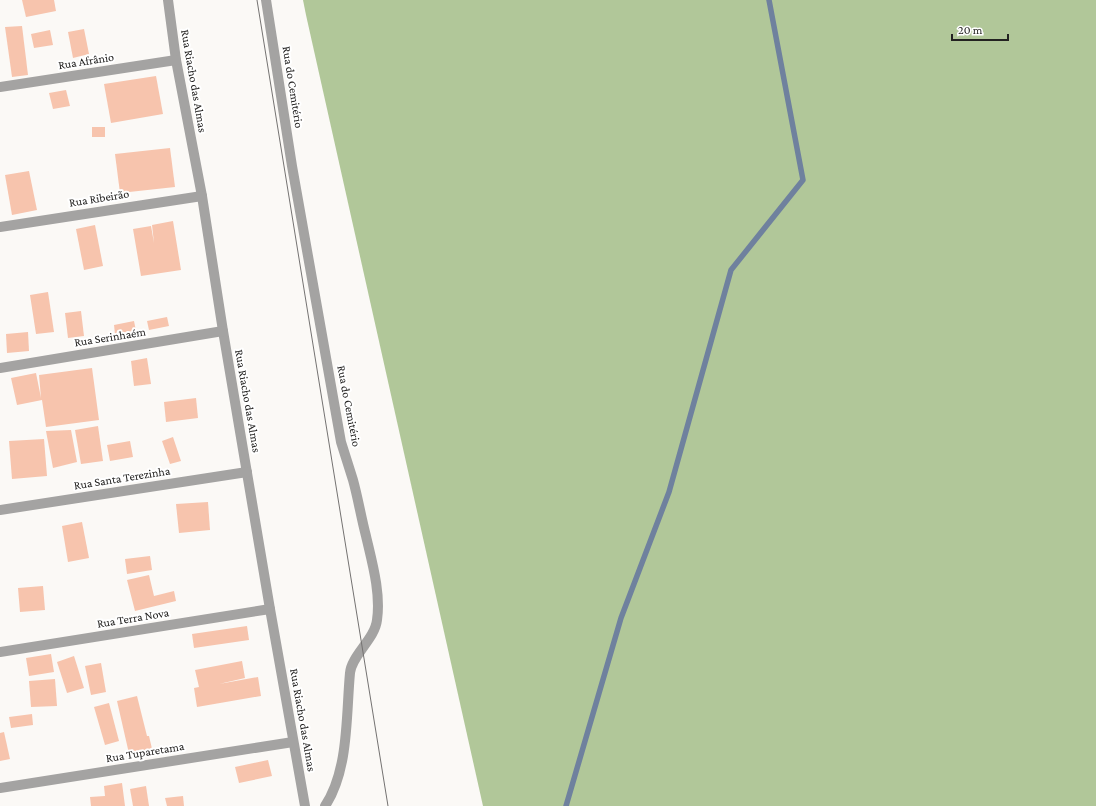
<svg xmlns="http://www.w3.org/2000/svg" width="1096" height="806" font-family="'Crimson Pro',serif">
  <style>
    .forest { fill: #b1c799 }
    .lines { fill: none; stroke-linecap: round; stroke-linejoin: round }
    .stream { stroke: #6f819e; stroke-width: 5.5 }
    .building { fill: #f7c4ad }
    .street { stroke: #a4a3a2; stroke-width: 10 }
    .tram { stroke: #747271; stroke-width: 1 }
    .labels { text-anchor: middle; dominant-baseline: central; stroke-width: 4; stroke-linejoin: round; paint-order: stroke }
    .street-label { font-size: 12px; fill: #232221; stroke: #fff }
  </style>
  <rect width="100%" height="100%" fill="#fbf9f6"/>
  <path class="forest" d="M303 0H1096V806H483L306 15Z"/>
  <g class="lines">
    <path class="stream" d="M566 806 621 618 669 492 731 270 803 180 769 0"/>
  </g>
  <g class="building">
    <path d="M22 0H54L56 11 26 17Z"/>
    <path d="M22 26 28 75 12 77 5 27Z"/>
    <path d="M84 29 89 54 73 58 68 32Z"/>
    <path d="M50 30 53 45 34 48 31 34Z"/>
    <path d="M156 76 163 114 111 123 104 84Z"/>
    <path d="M66 90 70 106 53 109 49 93Z"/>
    <rect x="92" y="127" width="13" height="10"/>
    <path d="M170 148 175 187 120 193 115 154Z"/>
    <path d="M29 171 37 210 12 215 5 175Z"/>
    <path d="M173 221 181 270 141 276 133 229 151 226 154 243 152 225Z"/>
    <path d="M95 225 103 266 84 270 76 229Z"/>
    <path d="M48 292 54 332 36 334 30 295Z"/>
    <path d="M81 311 84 336 68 338 65 313Z"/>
    <path d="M167 317 169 326 149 330 147 321Z"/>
    <path d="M134 321 136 331 115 334 114 325Z"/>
    <path d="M28 332 29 351 7 353 6 334Z"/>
    <path d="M147 358 151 384 134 386 131 361Z"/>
    <path d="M92 368 99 420 46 427 42 400 17 405 11 378 36 373 41 398 39 375Z"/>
    <path d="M196 398 198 418 166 422 164 402Z"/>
    <path d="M98 426 103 461 81 464 75 430Z"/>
    <path d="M71 430 77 462 53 468 46 431Z"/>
    <path d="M173 437 181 461 170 464 162 441Z"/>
    <path d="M44 439 47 476 12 479 9 441Z"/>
    <path d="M130 441 133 457 110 461 107 445Z"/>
    <path d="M208 502 210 530 179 533 176 504Z"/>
    <path d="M82 522 89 558 68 562 62 526Z"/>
    <path d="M150 556 152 570 127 574 125 559Z"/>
    <path d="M149 575 154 596 174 591 176 601 135 611 127 580Z"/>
    <path d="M43 586 45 610 20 612 18 588Z"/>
    <path d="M247 626 249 640 194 648 192 634Z"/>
    <path d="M51 654 54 672 29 676 26 658Z"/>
    <path d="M74 656 84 688 67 693 57 662Z"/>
    <path d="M242 661 245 678 219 684 258 677 261 696 197 707 194 688 199 687 195 670Z"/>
    <path d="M101 663 106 692 91 695 85 666Z"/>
    <path d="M55 679 57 706 31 707 29 681Z"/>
    <path d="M137 696 147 736H149L153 753 130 758 117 701Z"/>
    <path d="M109 703 119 741 105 745 94 707Z"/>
    <path d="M32 714 33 725 11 728 9 717Z"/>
    <path d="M4 732 10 759 0 761V733Z"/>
    <path d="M268 760 272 776 239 783 235 767Z"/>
    <path d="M122 783 125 806H91L90 797 105 796 104 786Z"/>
    <path d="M146 786 149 806H133L130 789Z"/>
    <path d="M183 796 184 806H167L165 798Z"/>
  </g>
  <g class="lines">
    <g class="street">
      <path d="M168 0 176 60 202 196 223 331 270 609 305 806"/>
      <path d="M266 0 292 166 341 442C345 455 349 467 353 480 358 498 361 517 366 536 372 562 381 593 377 620 375 639 351 656 350 673 346 715 349 770 325 806"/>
      <path d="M0 87 176 60"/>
      <path d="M0 227 202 196"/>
      <path d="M0 368 223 331"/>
      <path d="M0 510 247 472"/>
      <path d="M0 652 270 609"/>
      <path d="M0 788 293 742"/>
    </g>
    <path class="tram" d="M257 0 388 806"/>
  </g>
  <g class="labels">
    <g class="street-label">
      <text transform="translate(86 61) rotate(-9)">Rua Afrânio</text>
      <text transform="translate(194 81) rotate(80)">Rua Riacho das Almas</text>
      <text transform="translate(293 87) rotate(81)">Rua do Cemitério</text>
      <text transform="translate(99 198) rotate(-9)">Rua Ribeirão</text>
      <text transform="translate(110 337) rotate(-9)">Rua Serinhaém</text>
      <text transform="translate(248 401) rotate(80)">Rua Riacho das Almas</text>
      <text transform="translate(349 406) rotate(79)">Rua do Cemitério</text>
      <text transform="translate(122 478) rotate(-9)">Rua Santa Terezinha</text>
      <text transform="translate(133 618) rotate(-9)">Rua Terra Nova</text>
      <text transform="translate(303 720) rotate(80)">Rua Riacho das Almas</text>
      <text transform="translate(145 752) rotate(-9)">Rua Tuparetama</text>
    </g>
  </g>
  <path d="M952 34v6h56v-6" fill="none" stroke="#232221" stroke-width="2"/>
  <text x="958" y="34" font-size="12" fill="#232221" stroke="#ffffff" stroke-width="3" paint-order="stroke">20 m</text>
</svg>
